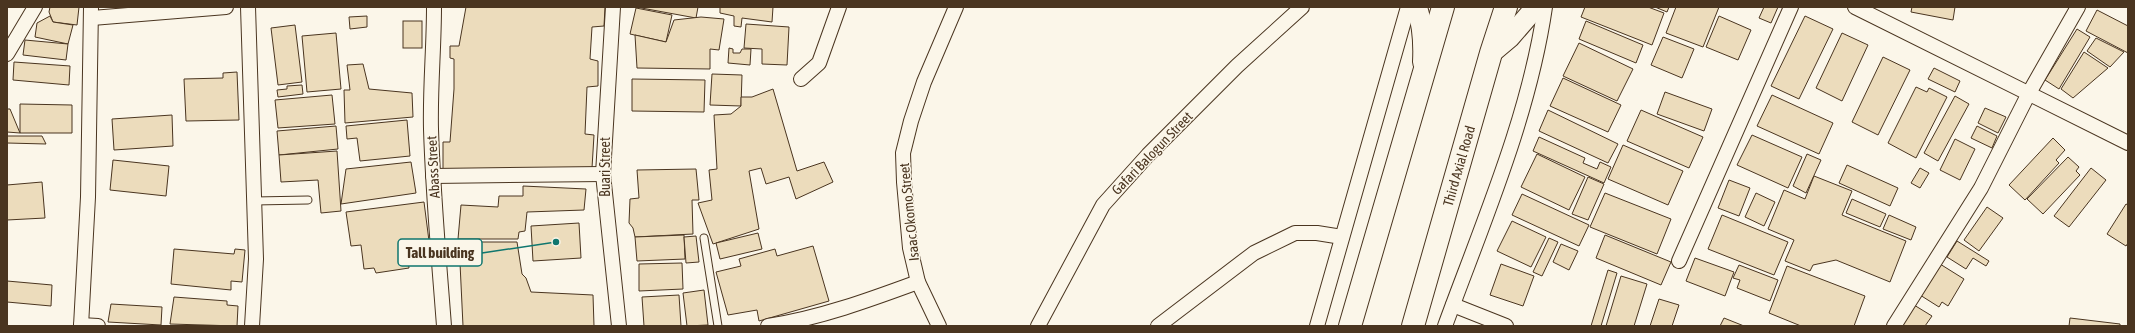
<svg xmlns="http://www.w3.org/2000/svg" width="2135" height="333" font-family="'Asap Condensed',sans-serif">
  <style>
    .building { fill: #ecdcbc; stroke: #4a3520 }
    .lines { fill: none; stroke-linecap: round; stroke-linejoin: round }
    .lane-casing { stroke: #4a3520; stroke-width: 9 }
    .street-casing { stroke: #4a3520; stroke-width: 16 }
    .secondary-casing { stroke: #4a3520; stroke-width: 22 }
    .highway-casing { stroke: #4a3520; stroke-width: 24 }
    .lane { stroke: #fbf6e9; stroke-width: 7 }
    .street { stroke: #fbf6e9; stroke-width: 14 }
    .secondary { stroke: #fbf6e9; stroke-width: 20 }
    .highway { stroke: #fbf6e9; stroke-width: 22 }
    .labels { text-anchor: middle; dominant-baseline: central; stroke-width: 3; stroke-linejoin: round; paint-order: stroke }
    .street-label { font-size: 14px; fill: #4a3520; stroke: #fbf6e9 }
    .leader { fill: none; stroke: #0f766e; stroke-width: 1.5 }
    .callout-dot { fill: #0f766e; stroke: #fbf6e9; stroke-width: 1.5 }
    .callout { fill: #fbf6e9; stroke: #0f766e; stroke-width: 1.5 }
    .callout-label { font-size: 15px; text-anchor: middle; font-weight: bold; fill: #4a3520 }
  </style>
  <rect width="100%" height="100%" fill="#fbf6e9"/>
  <g class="building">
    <path d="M50 7H79L77 25 53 22 49 12Z"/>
    <path d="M466 7H605L604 26 592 27 590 59 598 61V86L587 87 585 134 594 135 592 168 443 172V142H450L454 89V59L450 58V46H459Z"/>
    <path d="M636 7H698L696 18Z"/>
    <path d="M720 7H773L772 22 742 18 741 27 734 26V16L720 13Z"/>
    <path d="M1585 7H1648L1664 13 1652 45 1581 17Z"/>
    <path d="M1655 7H1669L1667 12Z"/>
    <path d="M1676 7H1719L1703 47 1666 33Z"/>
    <path d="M1764 7H1778L1771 23 1759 18Z"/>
    <path d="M1912 7H1955L1953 20 1911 12Z"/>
    <path d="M636 8 672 15 666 42 630 34Z"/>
    <path d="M2097 10 2128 26V53L2086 31Z"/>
    <path d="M50 16 53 22 73 25 68 44 35 37 37 23Z"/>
    <path d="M367 16V27L350 29 349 17Z"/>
    <path d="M1719 16 1751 30 1738 60 1706 47Z"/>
    <path d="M1805 16 1833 29 1799 99 1771 86Z"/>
    <path d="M701 17 724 19 719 50 710 49V69L637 68 635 35 666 42 674 20Z"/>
    <rect x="403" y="21" width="19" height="27"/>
    <path d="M1586 21 1643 45 1636 63 1579 39Z"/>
    <path d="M746 24 789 27 787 65 762 64V49L744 48Z"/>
    <path d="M295 25 302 82 278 85 271 28Z"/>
    <path d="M2077 29 2090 37 2059 89 2045 80Z"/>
    <path d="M336 33 341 89 307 92 302 36Z"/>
    <path d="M1842 33 1868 45 1842 101 1816 88Z"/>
    <path d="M1663 37 1694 49 1682 78 1651 65Z"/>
    <path d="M2096 38 2124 52 2110 67 2087 51Z"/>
    <path d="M25 40 68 44 66 60 23 55Z"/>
    <path d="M1579 43 1633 69 1617 101 1563 76Z"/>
    <path d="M729 48 733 49V53H740L742 49H751L750 65 728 63Z"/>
    <path d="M2084 52 2108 68 2073 98 2061 89Z"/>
    <path d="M1883 57 1910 70 1878 135 1852 122Z"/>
    <path d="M14 62 70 66 69 85 13 80Z"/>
    <path d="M363 64 369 89 412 93 413 117 345 123 344 90H350L347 65Z"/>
    <path d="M1934 68 1960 81 1955 92 1928 79Z"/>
    <path d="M237 72 239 120 186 121 184 79 223 78V73Z"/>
    <path d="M712 74 742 75 741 106 710 105Z"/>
    <path d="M1563 78 1621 105 1608 132 1550 106Z"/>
    <path d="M632 79 705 80 704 112 632 111Z"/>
    <path d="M302 85 303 94 278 97 277 90 287 89V86Z"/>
    <path d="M1916 87 1927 92 1929 88 1947 97 1916 158 1888 143Z"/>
    <path d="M773 89 797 171 824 162 833 182 796 199 789 177 766 184 761 168 749 171 759 229 713 244 698 203 712 200 709 170 717 169 714 115 731 114 741 106V97H752Z"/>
    <path d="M1665 92 1712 109 1704 131 1657 114Z"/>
    <path d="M332 95 335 124 278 128 275 100Z"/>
    <path d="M1772 95 1833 123 1819 154 1757 126Z"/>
    <path d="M1955 96 1969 104 1938 161 1924 153Z"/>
    <path d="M20 104 72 105V133H20Z"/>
    <path d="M1985 108 2006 117 1998 133 1978 123Z"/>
    <path d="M7 109H10L20 133 7 132Z"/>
    <path d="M1548 110 1618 144 1608 163 1539 131Z"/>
    <path d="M1641 110 1703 137 1689 168 1627 141Z"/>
    <path d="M172 115 173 146 114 150 112 119Z"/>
    <path d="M407 120 410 156 360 161 357 138 347 139 346 126Z"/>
    <path d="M336 126 338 149 279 155 277 131Z"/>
    <path d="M1977 126 1997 136 1992 148 1971 138Z"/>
    <path d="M1752 135 1802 157 1788 188 1737 165Z"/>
    <path d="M7 136H42L46 144 7 143Z"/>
    <path d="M1539 137 1585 158 1583 163 1597 169 1600 162 1611 167 1604 183 1533 151Z"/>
    <path d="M2053 138 2065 150 2056 160 2059 163 2025 200 2009 185Z"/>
    <path d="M1955 139 1975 149 1960 180 1940 170Z"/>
    <path d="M1623 145 1683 171 1668 205 1608 179Z"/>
    <path d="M337 151 341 211 321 213 318 180 281 182 279 155Z"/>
    <path d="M1537 154 1585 177 1569 210 1521 187Z"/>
    <path d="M1807 154 1821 160 1806 193 1793 186Z"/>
    <path d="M2068 157 2079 167 2076 171 2080 175 2043 214 2027 199Z"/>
    <path d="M113 160 169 166 166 196 110 190Z"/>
    <path d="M411 162 416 193 341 204 346 169Z"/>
    <path d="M1847 165 1898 188 1890 206 1839 183Z"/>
    <path d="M1920 168 1929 173 1920 188 1911 183Z"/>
    <path d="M2091 168 2106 180 2069 227 2054 216Z"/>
    <path d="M696 169 699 200H692L693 234 635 237 633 228 629 223 630 199 639 198 637 170Z"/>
    <path d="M1814 176 1852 191 1842 215 1906 241 1890 282 1836 260 1813 265 1810 271 1785 261 1794 240 1768 229 1784 190 1805 199Z"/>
    <path d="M1588 177 1604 184 1588 220 1572 214Z"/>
    <path d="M1729 180 1750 188 1739 216 1718 208Z"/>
    <path d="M42 182 45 218 7 220V185Z"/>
    <path d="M523 186 586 189 584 210 527 212 525 231 519 232 518 239H458L461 205 498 207 499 196H523Z"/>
    <path d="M1605 193 1671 219 1657 254 1590 227Z"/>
    <path d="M1756 193 1775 202 1764 226 1745 217Z"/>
    <path d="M1522 194 1589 225 1579 246 1512 215Z"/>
    <path d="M1852 199 1886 214 1880 227 1846 213Z"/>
    <path d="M424 202 429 241 406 244 409 268 376 273 374 268 364 269 361 245 351 246 346 212Z"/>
    <path d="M2126 204 2128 205V243L2126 246 2107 234Z"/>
    <path d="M1987 207 2003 218 1979 251 1964 240Z"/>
    <path d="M1722 215 1788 242 1774 275 1708 249Z"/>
    <path d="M1889 215 1916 227 1911 240 1883 229Z"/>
    <path d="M1512 221 1546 237 1531 267 1497 251Z"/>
    <path d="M579 223 581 258 533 261 531 226Z"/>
    <path d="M758 233 762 249 720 259 716 243Z"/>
    <path d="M684 235 685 259 637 261 635 237Z"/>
    <path d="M1605 235 1671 262 1661 285 1596 258Z"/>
    <path d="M696 236 699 262 686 263 684 237Z"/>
    <path d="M1549 238 1558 242 1542 276 1533 272Z"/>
    <path d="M1957 241 1989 261 1986 266 1973 258 1966 269 1947 257Z"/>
    <path d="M459 242H517L522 274 526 278 531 292 593 295 594 326H463Z"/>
    <path d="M1561 244 1578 251 1569 270 1553 262Z"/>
    <path d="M813 246 829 301 759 321 757 310 728 315 716 272 741 266 739 259 775 249 777 256Z"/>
    <path d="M174 249 234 254 235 249 245 250 242 282 231 281V290L171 284Z"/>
    <path d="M1695 258 1734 272 1725 296 1686 281Z"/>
    <path d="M682 263 683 289 639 291V264Z"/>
    <path d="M1501 264 1534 276 1523 306 1490 295Z"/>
    <path d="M1940 264 1964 279 1948 306 1942 302 1939 307 1920 295Z"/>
    <path d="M1739 265 1778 280 1770 301 1737 288 1740 280 1733 278Z"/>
    <path d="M1787 266 1865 296 1854 326H1801L1769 313Z"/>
    <path d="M1608 270 1617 273 1601 326H1591Z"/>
    <path d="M1621 276 1647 284 1634 326H1606Z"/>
    <path d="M7 281 52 285 51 306 7 302Z"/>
    <path d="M704 290 708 325 687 326 683 293Z"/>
    <path d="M679 295 681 326H644L642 297Z"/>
    <path d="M174 297 227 301V305L238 306 237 326 170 324Z"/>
    <path d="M1659 299 1679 305 1672 326H1650Z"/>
    <path d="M111 304 162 307 161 325 108 322Z"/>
    <path d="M1914 305 1932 316 1925 326H1900Z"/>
    <path d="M1724 318 1744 326H1720Z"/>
    <path d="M2070 318 2120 324V326H2069Z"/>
  </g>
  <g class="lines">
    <defs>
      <g id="lane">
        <path d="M254 201 308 200"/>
        <path d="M704 238 718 326"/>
      </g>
      <g id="street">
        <path d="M248 7 256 259 252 326"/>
        <path d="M434 7C434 48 430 88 431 129 433 195 439 260 444 326"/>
        <path d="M613 7 603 174 619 326"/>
        <path d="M1855 7 2128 143"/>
        <path d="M92 18 226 7"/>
        <path d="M7 54 35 7"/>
        <path d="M801 79 819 63 839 7"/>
        <path d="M433 176 603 174"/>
        <path d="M1679 261 1791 7"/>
        <path d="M1453 305 1506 326"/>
        <path d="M81 325 98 326"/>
        <path d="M81 326 88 197 91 7"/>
        <path d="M768 326C820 318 869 300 918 282"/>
        <path d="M939 326 918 282 910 248 904 182 903 153 911 121 924 82 956 7"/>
        <path d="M1038 326 1103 205 1148 155 1237 66 1302 7"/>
        <path d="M1158 326 1254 253 1295 233H1317L1342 237"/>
        <path d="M1317 326 1408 7"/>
        <path d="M1445 326C1483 222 1529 117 1545 7"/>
        <path d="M1894 326 1981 188 2029 93 2078 7"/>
      </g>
      <g id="secondary">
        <path d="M1417 7C1423 26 1424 43 1423 62"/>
        <path d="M1491 53 1510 37 1536 7"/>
      </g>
      <g id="highway">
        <path d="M1350 326 1443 7"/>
        <path d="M1413 326 1491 53 1506 7"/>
      </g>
    </defs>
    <use href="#lane" class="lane-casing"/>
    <use href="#street" class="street-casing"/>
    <use href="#secondary" class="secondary-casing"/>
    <use href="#highway" class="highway-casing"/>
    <use href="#lane" class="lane"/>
    <use href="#street" class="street"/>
    <use href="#secondary" class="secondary"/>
    <use href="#highway" class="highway"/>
  </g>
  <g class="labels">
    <g class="street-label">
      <text transform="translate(1152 153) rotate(-46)">Gafari Balogun Street</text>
      <text transform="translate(1459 166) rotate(-74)">Third Axial Road</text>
      <text transform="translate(433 167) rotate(-93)">Abass Street</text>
      <text transform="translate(605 167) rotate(-90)">Buari Street</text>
      <text transform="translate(909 212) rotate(-96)">Isaac Okomo Street</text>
    </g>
  </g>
  <path class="leader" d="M556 242L482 253"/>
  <circle class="callout-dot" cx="556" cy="242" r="4"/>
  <rect class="callout" x="398" y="239" width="84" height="27" rx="4"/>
  <g class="callout-label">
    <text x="440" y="258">Tall building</text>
  </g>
  <rect width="2135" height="333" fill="none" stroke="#4a3520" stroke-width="16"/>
</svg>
